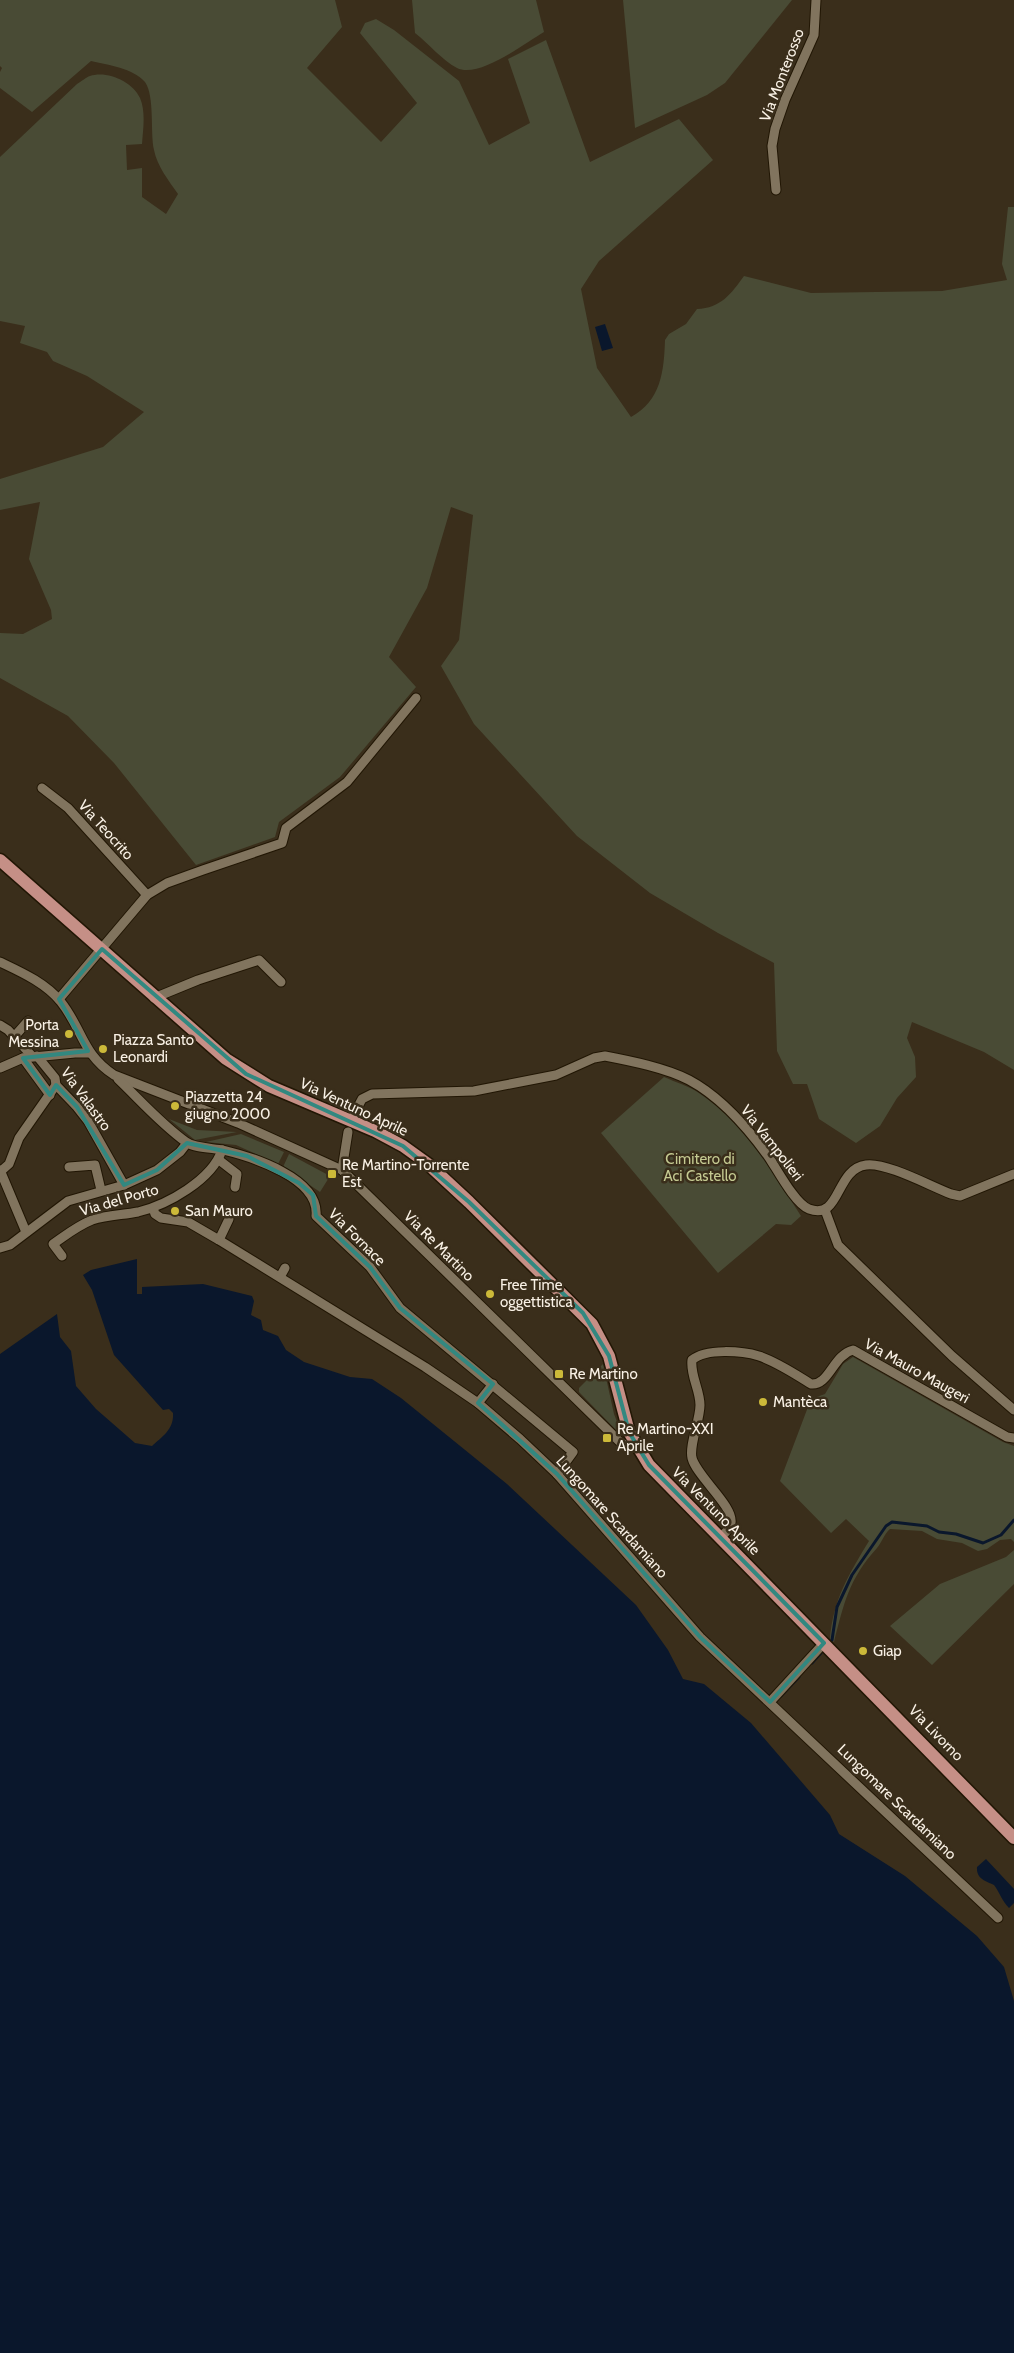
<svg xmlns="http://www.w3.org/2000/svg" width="1014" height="2353" font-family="Cabin,sans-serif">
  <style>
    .green { fill: #494b35 }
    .water { fill: #0a172c }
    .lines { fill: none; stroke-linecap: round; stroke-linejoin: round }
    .stream { stroke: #0a172c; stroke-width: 3 }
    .street-casing { stroke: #211604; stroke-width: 11 }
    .primary-casing { stroke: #211604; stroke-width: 15 }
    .street { stroke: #81745e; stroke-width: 9 }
    .primary { stroke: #c58f86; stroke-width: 12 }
    .marked { fill: none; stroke: #328880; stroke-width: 4; stroke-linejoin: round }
    .poi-dot { fill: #ccb939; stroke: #3a2e1b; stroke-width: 2 }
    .labels { text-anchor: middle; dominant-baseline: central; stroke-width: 5; stroke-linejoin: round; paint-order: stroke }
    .street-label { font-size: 15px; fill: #f9f1e5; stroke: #3a2e1b }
    .poi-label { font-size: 15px; fill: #f9f1e5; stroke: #3a2e1b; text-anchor: start }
    .park-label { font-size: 15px; fill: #c5ca92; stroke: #3a2e1b }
  </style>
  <rect width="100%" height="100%" fill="#3a2e1b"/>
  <g class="green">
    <path d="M0 0H335L342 27 307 68 381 142 417 103 360 33 365 23 376 19 394 30 459 81 489 145 530 123 508 59 546 40 590 162 679 119 713 160 599 261 581 289 597 368 631 417C661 401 664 371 665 340L669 334 686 324 697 309C721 308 731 294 744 276L811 293 942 291 1007 280 1002 264 1008 207H1014V1070L984 1052 912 1022 907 1038 915 1057 916 1077 897 1098 880 1126 856 1143 819 1119 807 1084H793L777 1051 774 963 718 933 650 893 577 836 474 724 441 666 459 640 473 515 451 507 427 588 389 657 416 687 340 777 279 822 275 837 196 865 114 763 68 716 0 678V633L23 634 52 619 51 610 29 559 40 502 0 510V479L103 447 144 412 87 376 53 361 47 352 20 343 25 326 0 321V157L77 84C81 82 86 77 90 76 107 70 133 82 140 98 146 112 143 130 142 144L126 145 127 170 142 168V197L166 214 178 194C169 181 157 166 154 150 150 133 155 96 145 82 133 68 108 65 91 61L32 112 0 88V72L2 68 0 66Z"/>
    <path d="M412 0H536L544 32C525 43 479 79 457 68 442 60 429 44 415 33Z"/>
    <path d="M623 0H792L725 83 707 95 635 128Z"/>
    <path d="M664 1077C675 1082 689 1086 699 1093 743 1122 773 1173 801 1216L791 1225 776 1224 718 1273 601 1133Z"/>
    <path d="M169 1119 197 1130 237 1132 195 1140Z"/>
    <path d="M241 1134 284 1152 278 1164 236 1145 206 1142Z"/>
    <path d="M289 1154 330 1176 320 1192 283 1167Z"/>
    <path d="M853 1357 1003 1442 1014 1446V1542L1011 1539 1000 1540 987 1549 978 1551 962 1543 937 1539 922 1531 890 1529C884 1534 882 1542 877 1548 849 1579 844 1603 834 1642L830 1639C833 1600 849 1574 869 1541L846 1519 831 1533 780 1481 811 1399 825 1394 843 1364Z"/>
    <path d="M603 1364 614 1414 621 1432 619 1433 579 1392V1388Z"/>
    <path d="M1014 1550V1584L932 1665 890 1626 940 1584 1006 1557Z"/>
  </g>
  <g class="water">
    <path d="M605 324 613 348 602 351 595 327Z"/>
    <path d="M137 1259V1294H142V1287L203 1284 252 1296 254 1301 251 1315 261 1320 263 1330 278 1336 286 1350 304 1362 350 1377 372 1379 401 1398 507 1484 636 1605 668 1650 683 1679 704 1684 751 1723 830 1815 839 1834 905 1876 977 1936 1004 1967 1014 2001V2353H0V1354L57 1314 60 1337 71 1351 76 1386 96 1409 135 1443 152 1446C163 1436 174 1429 173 1413L169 1409 163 1410 114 1355 92 1290 83 1275 91 1270Z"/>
    <path d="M986 1859 1014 1889V1903L1009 1908C1002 1901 1000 1893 994 1885 986 1881 976 1879 977 1867Z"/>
  </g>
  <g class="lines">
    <g class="stream">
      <path d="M832 1640 837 1607 852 1575 886 1526 892 1522 927 1526 939 1532 956 1534 983 1543 1001 1535 1014 1520"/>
      <path d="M812 1663 821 1653"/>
      <path d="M781 1696 799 1677"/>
    </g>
    <defs>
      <g id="street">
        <path d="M776 190 772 146 775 129 785 100 814 35 816 0"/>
        <path d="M42 788 68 808 147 895"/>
        <path d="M0 962C21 972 46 983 61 1002 83 1030 82 1054 114 1075L238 1123 342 1170 620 1442 628 1447 636 1446"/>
        <path d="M154 998 198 980 259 960 281 982"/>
        <path d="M59 999 147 895 167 883 203 870 282 843 286 828 347 782 416 698"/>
        <path d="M0 1025 8 1030 32 1056"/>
        <path d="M14 1037 28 1021"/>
        <path d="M37 1056 55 1078 56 1085 77 1107 88 1121 124 1185"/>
        <path d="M23 1058 50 1095"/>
        <path d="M0 1068 23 1058 75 1053H89"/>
        <path d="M118 1079C140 1100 161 1124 186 1142 194 1148 212 1148 223 1150 252 1157 320 1178 316 1216L370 1267 400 1308 573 1452 557 1474"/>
        <path d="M351 1120 362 1099 372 1094 474 1091 556 1075 594 1058 605 1056C631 1061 666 1068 689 1080 721 1097 747 1127 768 1156 777 1169 795 1204 809 1209 841 1221 835 1169 866 1165 886 1162 930 1186 951 1194L960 1196 1014 1174"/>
        <path d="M219 1160 237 1174 235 1187"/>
        <path d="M69 1167 95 1165 101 1190"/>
        <path d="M0 1170 26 1232"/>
        <path d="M342 1170 348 1132"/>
        <path d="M0 1172 9 1164 19 1138 56 1085"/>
        <path d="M153 1208 155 1214 161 1218 188 1222 219 1240 425 1367 478 1403 520 1439 557 1474 700 1637 998 1918"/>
        <path d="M825 1210 838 1245 952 1356 1014 1410"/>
        <path d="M219 1240 229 1219"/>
        <path d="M0 1248 10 1245 68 1201 124 1185 157 1170 180 1152 187 1143"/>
        <path d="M62 1256 53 1244C66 1235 77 1226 92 1220 107 1215 123 1215 138 1212 167 1205 212 1180 222 1150"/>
        <path d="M280 1277 285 1268"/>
        <path d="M478 1403 493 1384"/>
        <path d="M720 1538C724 1534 730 1529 731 1523 734 1506 697 1477 692 1458 689 1445 700 1420 700 1405 700 1390 690 1375 692 1360 706 1348 742 1351 759 1356 777 1362 795 1374 811 1384 829 1386 833 1355 853 1350L1007 1437 1014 1438"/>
        <path d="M770 1702 824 1643"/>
      </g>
      <path id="primary" d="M0 860 226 1059 269 1086 375 1131 403 1146 428 1164 469 1202 592 1324 609 1356 629 1432 649 1465 1014 1838"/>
    </defs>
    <use href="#street" class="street-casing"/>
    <use href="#primary" class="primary-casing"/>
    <use href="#street" class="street"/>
    <use href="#primary" class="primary"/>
  </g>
  <path class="marked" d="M102 949 246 1074 403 1146 469 1202 583 1313 609 1356 629 1432 649 1465 824 1643 770 1702 700 1637 557 1474 478 1403 493 1384 400 1308 370 1267 316 1216 313 1195 299 1183 247 1156 187 1143 157 1170 124 1185 77 1107 56 1085 50 1095 23 1058 88 1051 59 999Z"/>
  <g class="poi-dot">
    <circle cx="69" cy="1034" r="5"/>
    <circle cx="103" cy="1049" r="5"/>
    <circle cx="175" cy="1106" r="5"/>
    <rect x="327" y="1169" width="10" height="10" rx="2.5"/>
    <circle cx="175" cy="1211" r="5"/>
    <circle cx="490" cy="1294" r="5"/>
    <rect x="554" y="1369" width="10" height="10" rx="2.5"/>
    <circle cx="763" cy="1402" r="5"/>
    <rect x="602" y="1433" width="10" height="10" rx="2.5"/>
    <circle cx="863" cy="1651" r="5"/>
  </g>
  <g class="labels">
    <g class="street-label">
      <text transform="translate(782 75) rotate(-69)">Via Monterosso</text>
      <text transform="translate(106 830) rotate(48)">Via Teocrito</text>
      <text transform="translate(86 1099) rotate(54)">Via Valastro</text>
      <text transform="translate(354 1107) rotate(25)">Via Ventuno Aprile</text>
      <text transform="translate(772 1143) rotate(52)">Via Vampolieri</text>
      <text transform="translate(119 1200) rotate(-16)">Via del Porto</text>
      <text transform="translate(357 1237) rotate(45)">Via Fornace</text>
      <text transform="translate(439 1246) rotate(45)">Via Re Martino</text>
      <text transform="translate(917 1371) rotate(29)">Via Mauro Maugeri</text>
      <text transform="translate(716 1511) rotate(45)">Via Ventuno Aprile</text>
      <text transform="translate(612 1517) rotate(48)">Lungomare Scardamiano</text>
      <text transform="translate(936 1733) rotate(46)">Via Livorno</text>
      <text transform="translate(897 1802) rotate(44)">Lungomare Scardamiano</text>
    </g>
    <g class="poi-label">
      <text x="59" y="1025" text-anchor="end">Porta<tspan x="59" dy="17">Messina</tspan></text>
      <text x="113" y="1040">Piazza Santo<tspan x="113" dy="17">Leonardi</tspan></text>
      <text x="185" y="1097">Piazzetta 24<tspan x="185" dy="17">giugno 2000</tspan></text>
      <text x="342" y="1165">Re Martino-Torrente<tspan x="342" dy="17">Est</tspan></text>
      <text x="185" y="1211">San Mauro</text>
      <text x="500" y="1285">Free Time<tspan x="500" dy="17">oggettistica</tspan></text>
      <text x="569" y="1374">Re Martino</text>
      <text x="773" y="1402">Mantèca</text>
      <text x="617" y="1429">Re Martino-XXI<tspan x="617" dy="17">Aprile</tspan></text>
      <text x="873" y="1651">Giap</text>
    </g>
    <g class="park-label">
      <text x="700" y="1159">Cimitero di<tspan x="700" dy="17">Aci Castello</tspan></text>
    </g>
  </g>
</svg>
